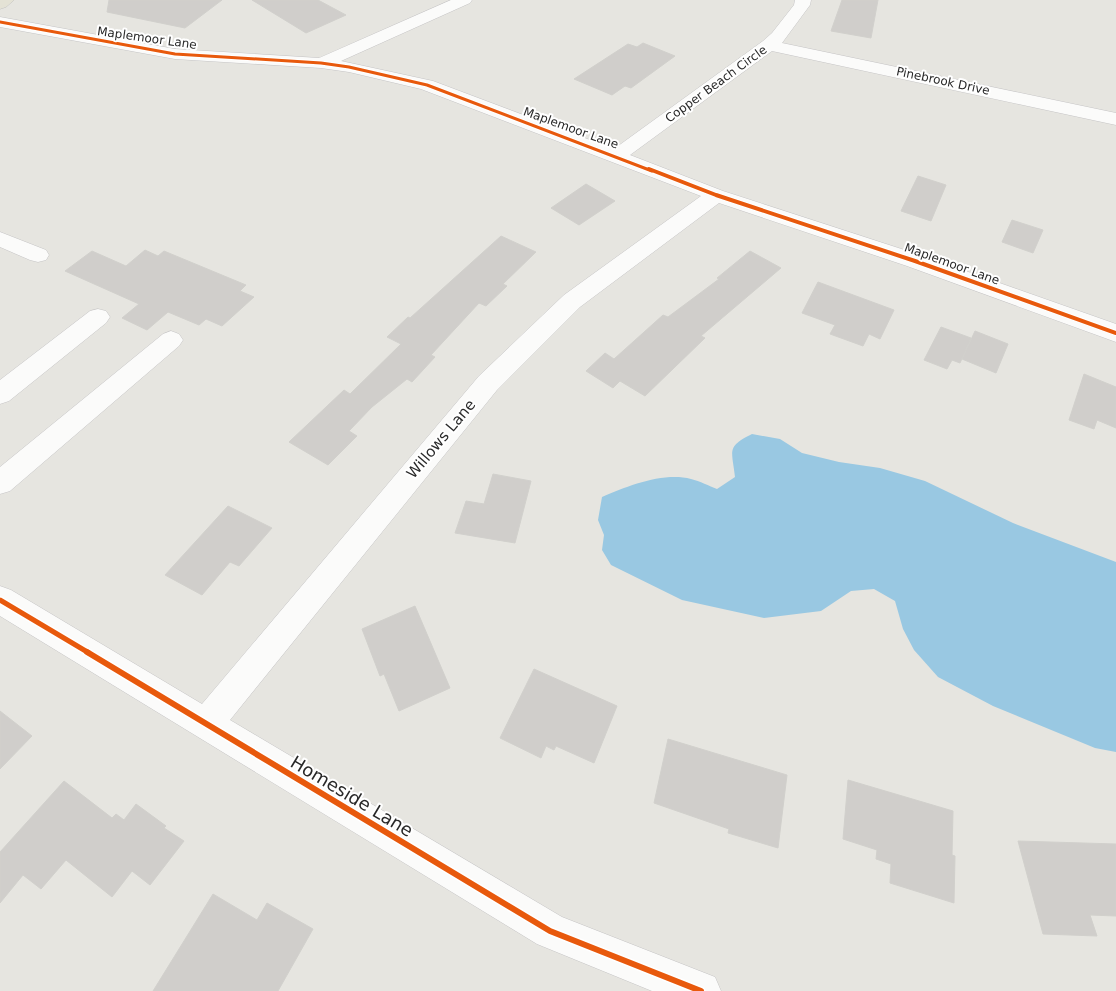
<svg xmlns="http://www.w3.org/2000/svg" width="1116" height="991" font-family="'DejaVu Sans',sans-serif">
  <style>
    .water { fill: #99c8e2 }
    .building { fill: #d0cecb; stroke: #d1d0cc }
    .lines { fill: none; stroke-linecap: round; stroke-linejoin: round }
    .minor-casing { stroke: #c5c4c5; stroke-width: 1 }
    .major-casing { stroke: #c3c3c1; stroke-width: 1 }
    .minor { fill: #fbfbfa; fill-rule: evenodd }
    .major { fill: #e4e2d5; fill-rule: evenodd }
    .cycleway-far3-casing { stroke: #fff; stroke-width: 5 }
    .cycleway-far2-casing { stroke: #fff; stroke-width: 6 }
    .cycleway-far1-casing { stroke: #fff; stroke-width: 8 }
    .cycleway-casing { stroke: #fff; stroke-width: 9 }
    .cycleway-far3 { stroke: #e8590c; stroke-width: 3 }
    .cycleway-far2 { stroke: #e8590c; stroke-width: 4 }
    .cycleway-far1 { stroke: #e8590c; stroke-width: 5 }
    .cycleway { stroke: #e8590c; stroke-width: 6 }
    .labels { text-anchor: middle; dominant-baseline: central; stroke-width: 4; stroke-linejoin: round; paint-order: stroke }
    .far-street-label { font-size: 12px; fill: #292929; stroke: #fff }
    .street-label { font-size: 15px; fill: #292929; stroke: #fff }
    .near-street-label { font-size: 18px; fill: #292929; stroke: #fff }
  </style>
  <rect width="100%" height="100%" fill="#e6e5e0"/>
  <path class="water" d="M752 434 780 439 802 453 839 462 880 468 925 481 1013 523 1116 562V752L1095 748 993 706 938 677 914 650 903 629 895 601 874 589 851 591 821 611 764 618 682 600 611 565 602 550 604 535 598 520 602 497C628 486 663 472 691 479 700 481 709 486 717 489L735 477C732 450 726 447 752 434Z"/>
  <g class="building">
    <path d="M109 0H222L185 28 107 12Z"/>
    <path d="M252 0H318L346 15 306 33Z"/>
    <path d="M842 0H878L871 38 831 31Z"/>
    <path d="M643 43 675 56 631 88 625 86 612 95 574 79 628 44 637 47Z"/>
    <path d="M918 176 946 185 931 221 901 211Z"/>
    <path d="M586 184 615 201 579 225 551 208Z"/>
    <path d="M1012 220 1043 230 1033 253 1002 242Z"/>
    <path d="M501 236 536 252 503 284 507 286 486 306 479 303 431 355 435 357 412 382 407 379 372 407 349 431 357 436 328 465 289 442 344 390 350 394 401 344 387 337 408 317 410 318Z"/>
    <path d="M145 250 158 256 164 251 246 285 240 291 254 297 222 326 206 319 199 325 168 312 147 330 122 318 139 304 65 271 92 251 126 266Z"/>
    <path d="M750 251 781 268 701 336 705 338 645 396 620 381 613 388 586 371 605 353 614 359 663 315 668 317 719 279 717 278Z"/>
    <path d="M818 282 894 310 880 339 869 334 863 346 830 334 835 325 802 313Z"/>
    <path d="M941 327 971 338 960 363 952 360 947 369 924 360Z"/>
    <path d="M975 331 1008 344 996 373 962 359Z"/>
    <path d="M1084 374 1116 387V428L1097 420 1094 429 1069 420Z"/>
    <path d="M493 474 531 481 515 543 455 533 466 501 484 504Z"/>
    <path d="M228 506 272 528 239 566 230 562 202 595 165 575Z"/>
    <path d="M415 606 450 688 399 711 384 674 380 676 362 629Z"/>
    <path d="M534 669 617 706 594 763 556 746 554 750 546 746 541 758 500 738Z"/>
    <path d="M0 711 32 736 0 769Z"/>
    <path d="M668 739 787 775 778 848 728 833 729 829 654 803Z"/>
    <path d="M848 780 953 811 952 855 955 856 954 903 890 883 891 864 876 859 877 850 843 839Z"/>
    <path d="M64 781 112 818 116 814 124 820 136 804 166 826 164 828 184 841 150 885 132 871 112 897 66 860 41 889 23 875 0 903V852Z"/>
    <path d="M1018 841 1116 844V916L1090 915 1097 936 1043 934Z"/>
    <path d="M213 894 257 920 267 903 313 929 278 991H153Z"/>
  </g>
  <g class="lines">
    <defs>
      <g id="minor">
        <path d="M451 0H472L470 3 341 61 433 81 614 149 763 41 772 33 794 5 795 0H811L810 5 782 43 1116 113V125L772 51 630 155 723 191 923 256 1116 324V342L907 266 719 203 580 307 497 390 230 720 562 917 715 977 721 991H652L537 944 0 616V586L11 590 202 704 479 376 564 295 701 196 421 89 349 72 321 68 175 59 0 27V17L175 49 319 58Z"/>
        <path d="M0 232 46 250 49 255 46 260 38 262 30 260 0 247Z"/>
        <path d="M98 309 106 311 110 317 106 323 9 401 0 404V380L90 311Z"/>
        <path d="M171 331 179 334 183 340 179 346 10 491 0 494V467L163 334Z"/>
      </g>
      <path id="major" d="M0 0H14L6 7 0 9Z"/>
    </defs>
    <use href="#minor" class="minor-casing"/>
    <use href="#major" class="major-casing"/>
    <use href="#minor" class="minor"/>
    <use href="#major" class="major"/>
    <defs>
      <path id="cycleway-far3" d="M0 22 175 54 321 63 349 67 427 85 652 171"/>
      <path id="cycleway-far2" d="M649 169 716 195 915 261 1116 333"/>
      <path id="cycleway-far1" d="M0 600 89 653"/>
      <path id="cycleway" d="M87 652 550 931 701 991"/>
    </defs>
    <use href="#cycleway-far3" class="cycleway-far3-casing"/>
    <use href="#cycleway-far2" class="cycleway-far2-casing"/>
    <use href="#cycleway-far1" class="cycleway-far1-casing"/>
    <use href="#cycleway" class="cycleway-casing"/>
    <use href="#cycleway-far3" class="cycleway-far3"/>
    <use href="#cycleway-far2" class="cycleway-far2"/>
    <use href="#cycleway-far1" class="cycleway-far1"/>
    <use href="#cycleway" class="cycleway"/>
  </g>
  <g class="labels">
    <g class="far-street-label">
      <text transform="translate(147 38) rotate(8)">Maplemoor Lane</text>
      <text transform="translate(943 81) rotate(12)">Pinebrook Drive</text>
      <text transform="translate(716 84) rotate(-36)">Copper Beach Circle</text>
      <text transform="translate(571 128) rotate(20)">Maplemoor Lane</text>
      <text transform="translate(952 264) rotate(20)">Maplemoor Lane</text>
    </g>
    <g class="street-label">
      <text transform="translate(441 439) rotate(-50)">Willows Lane</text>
    </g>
    <g class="near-street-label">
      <text transform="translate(352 796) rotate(31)">Homeside Lane</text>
    </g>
  </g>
</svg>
